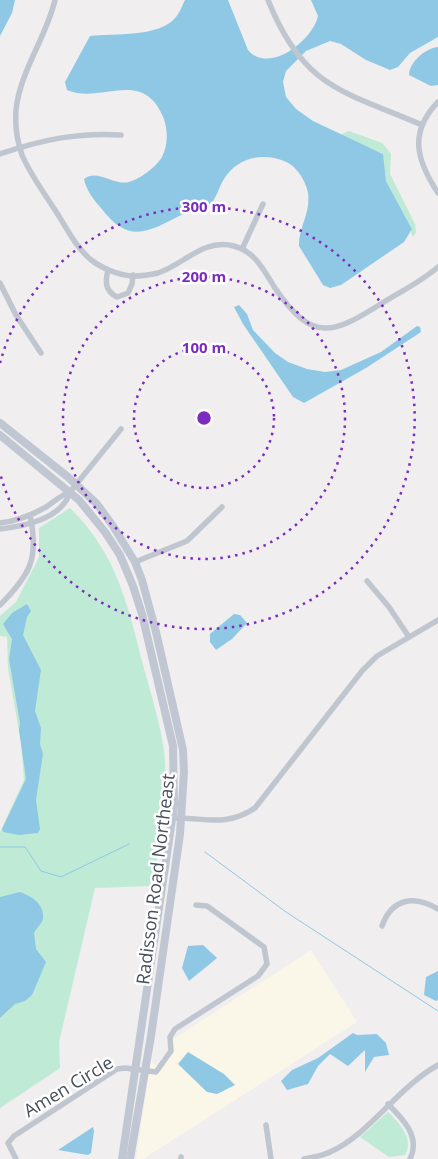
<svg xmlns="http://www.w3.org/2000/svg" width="438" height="1159" font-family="'Open Sans',sans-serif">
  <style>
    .commercial { fill: #faf7e8 }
    .green { fill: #bfebd6 }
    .water { fill: #8fc8e5 }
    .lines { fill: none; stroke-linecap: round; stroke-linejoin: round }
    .stream { stroke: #8fc8e5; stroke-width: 1 }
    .street { stroke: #bfc6cf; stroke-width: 5.5 }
    .secondary { stroke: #c0c7d3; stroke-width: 8 }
    .ring { fill: none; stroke: #7b2cbf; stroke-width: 2.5; stroke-dasharray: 2.5 5 }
    .labels { text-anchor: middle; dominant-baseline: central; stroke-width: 5; stroke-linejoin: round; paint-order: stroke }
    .street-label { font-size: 18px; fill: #474f5a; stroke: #fff }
    .centre { fill: #7b2cbf; stroke: #fff; stroke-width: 2.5 }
    .ring-label { font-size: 15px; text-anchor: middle; font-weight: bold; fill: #7b2cbf; stroke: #fff; stroke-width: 5; stroke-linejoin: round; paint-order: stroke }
  </style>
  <rect width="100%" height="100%" fill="#f0eeee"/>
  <path class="commercial" d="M311 950 357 1022 143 1159H136L151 1059 153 1064 158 1065 169 1049 172 1040Z"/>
  <g class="green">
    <path d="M349 131 382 143 387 149 391 154 390 174 415 224 416 232 413 237 411 233 410 225 386 181 382 153 339 135Z"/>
    <path d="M70 508C119 556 128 608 145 672 152 697 160 724 164 750 169 794 159 842 153 886L95 888 59 1042 60 1068 0 1108V832L24 780 21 743 8 668 7 637 0 636V616L16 602 39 557V528Z"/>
    <path d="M388 1112C398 1122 415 1138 405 1155L389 1157 360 1137Z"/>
  </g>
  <g class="water">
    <path d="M0 0H15L12 13 0 36Z"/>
    <path d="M185 0H228L248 50C269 75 313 40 318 16L311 0H438V37L410 53 398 67 390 70 366 60 341 44 330 41 306 51 286 71 283 82 286 97 296 109 313 121 383 154 386 181 412 229 404 242 341 285 330 288 323 285 299 246C298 229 311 213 308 193 306 181 296 165 284 161 262 152 237 158 224 179 219 186 216 201 209 205 201 209 191 209 183 214 148 232 129 245 101 208 94 200 86 190 84 179 97 168 114 186 129 182 140 179 156 167 162 157 168 145 168 132 164 119 143 66 102 105 67 90L65 82 90 36C114 33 159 38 176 17 180 12 182 6 185 0Z"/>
    <path d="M438 47V85L431 86 409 75C409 62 426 48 438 47Z"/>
    <path d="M239 305 247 314 253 330 275 353 288 362 307 369 325 372 341 370 381 352 417 326 420 327 421 332 366 368 304 403 293 397 243 324 234 307Z"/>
    <path d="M27 604 31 611 27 617 23 635 41 670 35 711 41 728 40 744 43 754 36 800 40 829 38 833 19 835 3 832 2 829 26 779 19 730 20 723 9 659 12 639 3 624 12 613Z"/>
    <path d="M234 614 240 615 247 623 232 639 216 650 210 642V634Z"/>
    <path d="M20 892C31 896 45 904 43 919 42 924 36 928 34 933L36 949 46 962 32 995 25 1001 15 1004 0 1018V897Z"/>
    <path d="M203 945 217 958 189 981 182 968 188 946Z"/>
    <path d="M438 971V1000L436 1001 424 995 426 977Z"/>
    <path d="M353 1033 357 1035 377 1034 386 1043 389 1055 374 1057 365 1072V1050L348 1066 330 1054 318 1066 308 1084 287 1090 281 1081 292 1070 318 1058Z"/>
    <path d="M188 1052 224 1074 235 1085 217 1094 207 1092 178 1064Z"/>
    <path d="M93 1127 94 1131 91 1153 88 1155 58 1150Z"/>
  </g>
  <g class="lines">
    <g class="stream">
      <path d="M0 847H25L41 871 61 877 129 844"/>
      <path d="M205 852 286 912 438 1011"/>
    </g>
    <g class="street">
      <path d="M55 0C46 38 20 71 16 110 15 124 17 141 22 155 31 176 45 194 57 213 67 229 76 247 90 259 101 268 118 275 132 276 140 276 150 275 158 273 185 264 203 238 234 246 256 252 264 271 275 288 313 344 333 334 384 302 402 291 422 281 438 267"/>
      <path d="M268 0C303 88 343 91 422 125"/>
      <path d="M438 102C408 133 417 161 438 193"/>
      <path d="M0 154C41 140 78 132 121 135"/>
      <path d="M242 249 263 204"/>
      <path d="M108 270C105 282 105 291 117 297L128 293 132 284 133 275"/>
      <path d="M0 283 16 315 41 353"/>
      <path d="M0 523C16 521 32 515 46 507 55 501 61 495 70 492"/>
      <path d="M0 529C25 526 62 519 70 492L121 429"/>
      <path d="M135 562 187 541 222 507"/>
      <path d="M367 581 389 607 409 637"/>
      <path d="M0 605C31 574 39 558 30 515"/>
      <path d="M172 818C205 817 224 828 255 808L362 671 377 656 438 620"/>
      <path d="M382 926C392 898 414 895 438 909"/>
      <path d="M388 1104C403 1119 421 1137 410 1159"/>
      <path d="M266 1125 271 1159"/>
      <path d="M181 1157V1159"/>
      <path d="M16 1159 8 1143 14 1136 117 1069 125 1068 156 1072 171 1051 170 1037 175 1029 258 976 267 964 264 947 207 906 196 905"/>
      <path d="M304 1159C312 1157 322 1156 330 1152 370 1134 398 1087 438 1065"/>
    </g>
    <g class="secondary">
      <path d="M0 423 68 477 97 504 113 526 135 562 142 580 156 632 183 750 184 772 180 834 151 1036 130 1159"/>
      <path d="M0 435 79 500 105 532 120 555 133 586 142 614 173 746 174 806 122 1159"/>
    </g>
  </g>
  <g class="ring">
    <circle cx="204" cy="418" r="70"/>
    <circle cx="204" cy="418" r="141"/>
    <path d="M0 363A211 211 0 1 1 0 473"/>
  </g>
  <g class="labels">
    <g class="street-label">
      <text transform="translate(155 879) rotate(-83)">Radisson Road Northeast</text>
      <text transform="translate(68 1086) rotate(-31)">Amen Circle</text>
    </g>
  </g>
  <circle cx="204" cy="418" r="8" class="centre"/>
  <g class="ring-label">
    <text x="204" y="212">300 m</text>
    <text x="204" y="282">200 m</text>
    <text x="204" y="353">100 m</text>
  </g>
</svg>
